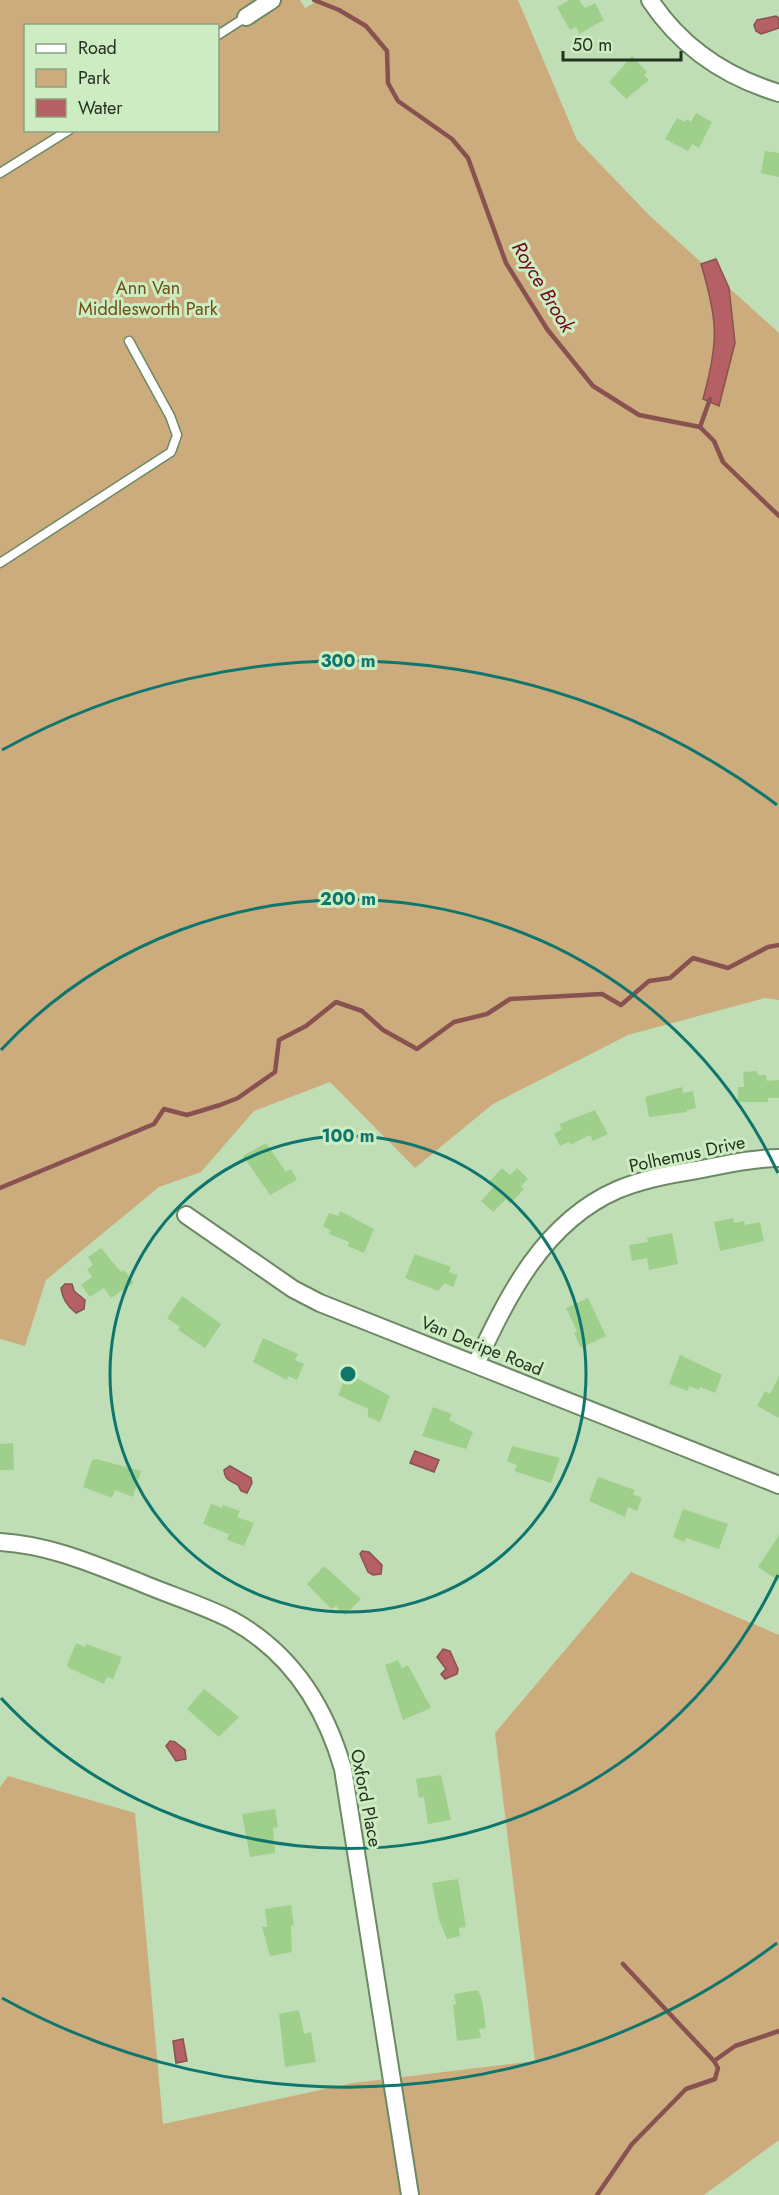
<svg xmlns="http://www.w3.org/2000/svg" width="779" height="2195" font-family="Jost,sans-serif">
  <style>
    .green { fill: #ccac7d; fill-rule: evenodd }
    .water { fill: #b46065; stroke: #895251; stroke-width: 1.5 }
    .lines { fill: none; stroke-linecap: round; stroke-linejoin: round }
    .stream { stroke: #895251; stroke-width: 4.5 }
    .building { fill: #9ed08b }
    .service-casing { stroke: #6d8963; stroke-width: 11 }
    .minor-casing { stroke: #6d8963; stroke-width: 20 }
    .service { stroke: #fff; stroke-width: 8 }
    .minor { stroke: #fff; stroke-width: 16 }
    .ring { fill: none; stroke: #0f766e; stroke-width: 3 }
    .labels { text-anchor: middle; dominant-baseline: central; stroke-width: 6; stroke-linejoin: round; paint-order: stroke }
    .park-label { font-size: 18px; fill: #705018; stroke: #cdecc2 }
    .street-label { font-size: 18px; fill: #253121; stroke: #cdecc2 }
    .water-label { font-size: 20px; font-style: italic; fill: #72051f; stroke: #cdecc2 }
    .centre { fill: #0f766e; stroke: #cdecc2; stroke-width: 3 }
    .ring-label { font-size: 18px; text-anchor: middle; font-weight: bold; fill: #0f766e; stroke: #cdecc2; stroke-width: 6; stroke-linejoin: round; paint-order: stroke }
  </style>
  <rect width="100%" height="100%" fill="#c0deb5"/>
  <g class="green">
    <path d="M0 0H300L305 8 319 0H518L577 140 649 215 779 333V1000L765 998 628 1035 493 1104 415 1168 330 1082 254 1111 201 1172 159 1187 46 1280 25 1346 0 1339ZM26 26H218V130H26Z"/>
    <path d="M631 1572 779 1635V2140L704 2195H0V1787L8 1776 135 1813 163 2124 353 2083 535 2061 495 1733Z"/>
  </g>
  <g class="water">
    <path d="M776 16 779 18V28L761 34 756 31 754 25 757 20Z"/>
    <path d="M716 259 729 288 735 343 719 406 703 399C719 341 718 321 701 264Z"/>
    <path d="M65 1284H72L74 1291 85 1300 84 1309 76 1313C68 1307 62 1298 61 1288Z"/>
    <path d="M415 1451 439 1460 434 1472 410 1463Z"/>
    <path d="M230 1466 251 1478 252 1483 247 1493 241 1491 238 1485C231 1481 225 1481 224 1470Z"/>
    <path d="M362 1551 369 1552 382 1565 381 1574 373 1575 368 1572 360 1554Z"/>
    <path d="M443 1649 450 1651 458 1669 457 1674 445 1679 441 1674 446 1669 437 1657Z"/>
    <path d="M170 1741 175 1742 185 1750 186 1759 176 1761 166 1746Z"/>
    <path d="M183 2039 187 2061 176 2063 173 2041Z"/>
  </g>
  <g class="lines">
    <g class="stream">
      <path d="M314 0 339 10 366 26 387 51 388 83 398 101 452 139 468 158 506 263 547 329 593 386 639 415 700 427 714 441 723 462 779 516"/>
      <path d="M700 427 710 399"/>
      <path d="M0 1188 154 1124 164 1109 187 1115 220 1105 238 1098 275 1072 279 1040 306 1026 336 1002 362 1011 383 1030 417 1049 454 1022 487 1014 510 999 602 994 621 1005 649 981 670 978 693 958 728 968 768 947 779 945"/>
      <path d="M623 1964 714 2061"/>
      <path d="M597 2195 632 2144 686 2089 715 2079 718 2068 714 2061 735 2046 779 2031"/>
    </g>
  </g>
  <g class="building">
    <path d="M569 0H579L585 8 595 3 604 20 579 34 576 27 570 30 557 7Z"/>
    <path d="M632 56 647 72 644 75 649 80 626 99 609 82Z"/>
    <path d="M696 113 712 122 699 148 692 144 688 151 665 139 677 118 685 122 687 119 691 122Z"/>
    <path d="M765 151 779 153V177L761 173Z"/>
    <path d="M757 1071 758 1075H766L767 1081 779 1080V1098H768V1102H738V1087H744L743 1072Z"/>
    <path d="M682 1087 683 1093 693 1091 696 1108 687 1110V1112L649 1117 645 1097Z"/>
    <path d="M595 1110 608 1134 593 1141 590 1135 570 1145 569 1142 560 1146 554 1134 562 1129 559 1124Z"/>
    <path d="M266 1143 286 1172 291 1169 297 1180 270 1195 243 1156Z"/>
    <path d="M502 1168 510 1175 517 1168 528 1179 521 1186 524 1189 510 1204 506 1199 493 1212 481 1201 494 1187 489 1182Z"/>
    <path d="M340 1211 374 1229 364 1253 348 1246 349 1242 329 1234 331 1231 323 1226 329 1213 338 1216Z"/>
    <path d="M733 1218 734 1223 744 1221 745 1225 760 1222 764 1241 720 1251 714 1222Z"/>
    <path d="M672 1233 678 1264 649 1270 647 1258 632 1261 629 1245 648 1242 647 1238Z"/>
    <path d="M101 1248 121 1272 124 1270 134 1283 111 1298 104 1288 90 1297 81 1285 92 1277 87 1269 93 1265 88 1257Z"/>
    <path d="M415 1254 451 1267 449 1272 458 1275 453 1287 445 1283 438 1291 405 1278Z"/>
    <path d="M182 1296 221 1324 205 1348 178 1330 180 1327 167 1318Z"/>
    <path d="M588 1298 606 1336 581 1348 574 1333 577 1331 566 1308Z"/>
    <path d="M263 1338 298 1354 295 1360 304 1364 297 1380 288 1376 287 1380 253 1362Z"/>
    <path d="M680 1355 722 1375 715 1393 700 1387 699 1390 689 1386 688 1391 669 1384Z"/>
    <path d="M347 1373 390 1396 380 1422 368 1417V1409L338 1395Z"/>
    <path d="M779 1376V1418L757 1406 765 1391 770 1394Z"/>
    <path d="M433 1407 452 1414 449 1420 473 1432 466 1449 422 1436Z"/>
    <path d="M13 1443 14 1470H0V1444Z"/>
    <path d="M512 1446 560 1458 551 1483 514 1471 517 1465 507 1461Z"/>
    <path d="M96 1459 141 1471 133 1497 115 1490 112 1498 83 1487 92 1460Z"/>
    <path d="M598 1477 635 1490 633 1494 642 1498 637 1511 628 1507 625 1517 589 1501Z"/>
    <path d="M211 1504 222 1508 223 1505 240 1511 237 1517 254 1523 244 1546 227 1540 229 1534 203 1524Z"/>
    <path d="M683 1509 728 1524 719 1549 686 1538 684 1542 673 1537Z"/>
    <path d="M779 1535V1581L758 1567Z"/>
    <path d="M324 1566 361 1599 345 1615 336 1606 331 1609 307 1584Z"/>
    <path d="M76 1643 85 1647 86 1644 122 1657 113 1679 107 1677 104 1684 69 1668 67 1665Z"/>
    <path d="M398 1660 402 1668 408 1665 431 1708 403 1720 385 1665Z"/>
    <path d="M204 1689 239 1717 219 1737 187 1709Z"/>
    <path d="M441 1775 451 1820 428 1824 424 1797 419 1798 416 1779Z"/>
    <path d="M275 1809 278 1827 273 1828 275 1853 250 1857 242 1814Z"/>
    <path d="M458 1879 466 1927 459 1928 460 1936 447 1939 439 1920 432 1883Z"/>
    <path d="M291 1905 294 1925 291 1926 292 1952 270 1956 262 1927H267L265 1909Z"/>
    <path d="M478 1990 482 2000 486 2028 479 2029 481 2038 457 2041 453 2005 456 2004 454 1994Z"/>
    <path d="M299 2010 304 2034 311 2032 316 2062 285 2067 279 2014Z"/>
  </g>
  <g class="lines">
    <defs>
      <g id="service">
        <path d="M218 35 246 17"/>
        <path d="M0 173 69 130"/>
        <path d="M0 563 171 452 177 435 170 416 129 341"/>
      </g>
      <g id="minor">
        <path d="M650 0C681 47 726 77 779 93"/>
        <path d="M246 17 272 0"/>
        <path d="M186 1215 293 1289 320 1303 779 1485"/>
        <path d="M476 1364C508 1295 544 1222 617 1190 643 1179 670 1174 697 1170 724 1165 752 1158 779 1158"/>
        <path d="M0 1542C50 1545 93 1564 139 1582 169 1595 203 1605 232 1620 290 1652 325 1706 343 1769L410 2195"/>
      </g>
    </defs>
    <use href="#service" class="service-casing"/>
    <use href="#minor" class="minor-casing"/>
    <use href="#service" class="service"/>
    <use href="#minor" class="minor"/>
  </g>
  <g class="ring">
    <circle cx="348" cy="1374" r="238"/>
    <path d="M778 1575A475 475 0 0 1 1 1698M1 1050A475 475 0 0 1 778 1173"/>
    <path d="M777 1943A713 713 0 0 1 2 1998M2 750A713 713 0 0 1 777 805"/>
  </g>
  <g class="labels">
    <g class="park-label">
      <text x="148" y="288">Ann Van<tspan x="148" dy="21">Middlesworth Park</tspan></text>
    </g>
    <g class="street-label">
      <text transform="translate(687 1154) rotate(-12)">Polhemus Drive</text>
      <text transform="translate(482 1346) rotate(22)">Van Deripe Road</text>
      <text transform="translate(366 1798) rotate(79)">Oxford Place</text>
    </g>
    <g class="water-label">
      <text transform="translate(543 287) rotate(59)">Royce Brook</text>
    </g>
  </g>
  <circle cx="348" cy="1374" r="9" class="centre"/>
  <g class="ring-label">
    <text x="348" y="667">300 m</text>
    <text x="348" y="905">200 m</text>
    <text x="348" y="1142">100 m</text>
  </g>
  <rect x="24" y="24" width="195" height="108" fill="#cdecc2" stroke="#8aa182" stroke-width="1.5"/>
  <rect x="36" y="44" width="30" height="9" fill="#ffffff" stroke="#8aa182" stroke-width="1.5"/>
  <text x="78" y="54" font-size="18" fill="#253121">Road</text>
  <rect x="36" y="69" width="30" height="18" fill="#ccac7d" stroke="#8aa182" stroke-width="1.5"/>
  <text x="78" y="84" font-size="18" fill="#253121">Park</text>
  <rect x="36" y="99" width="30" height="18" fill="#b46065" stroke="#8aa182" stroke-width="1.5"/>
  <text x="78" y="114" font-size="18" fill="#253121">Water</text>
  <path d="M563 51v9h118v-9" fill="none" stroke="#253121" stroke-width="3"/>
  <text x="572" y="51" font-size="18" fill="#253121" stroke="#cdecc2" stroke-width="4.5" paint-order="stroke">50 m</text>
</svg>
